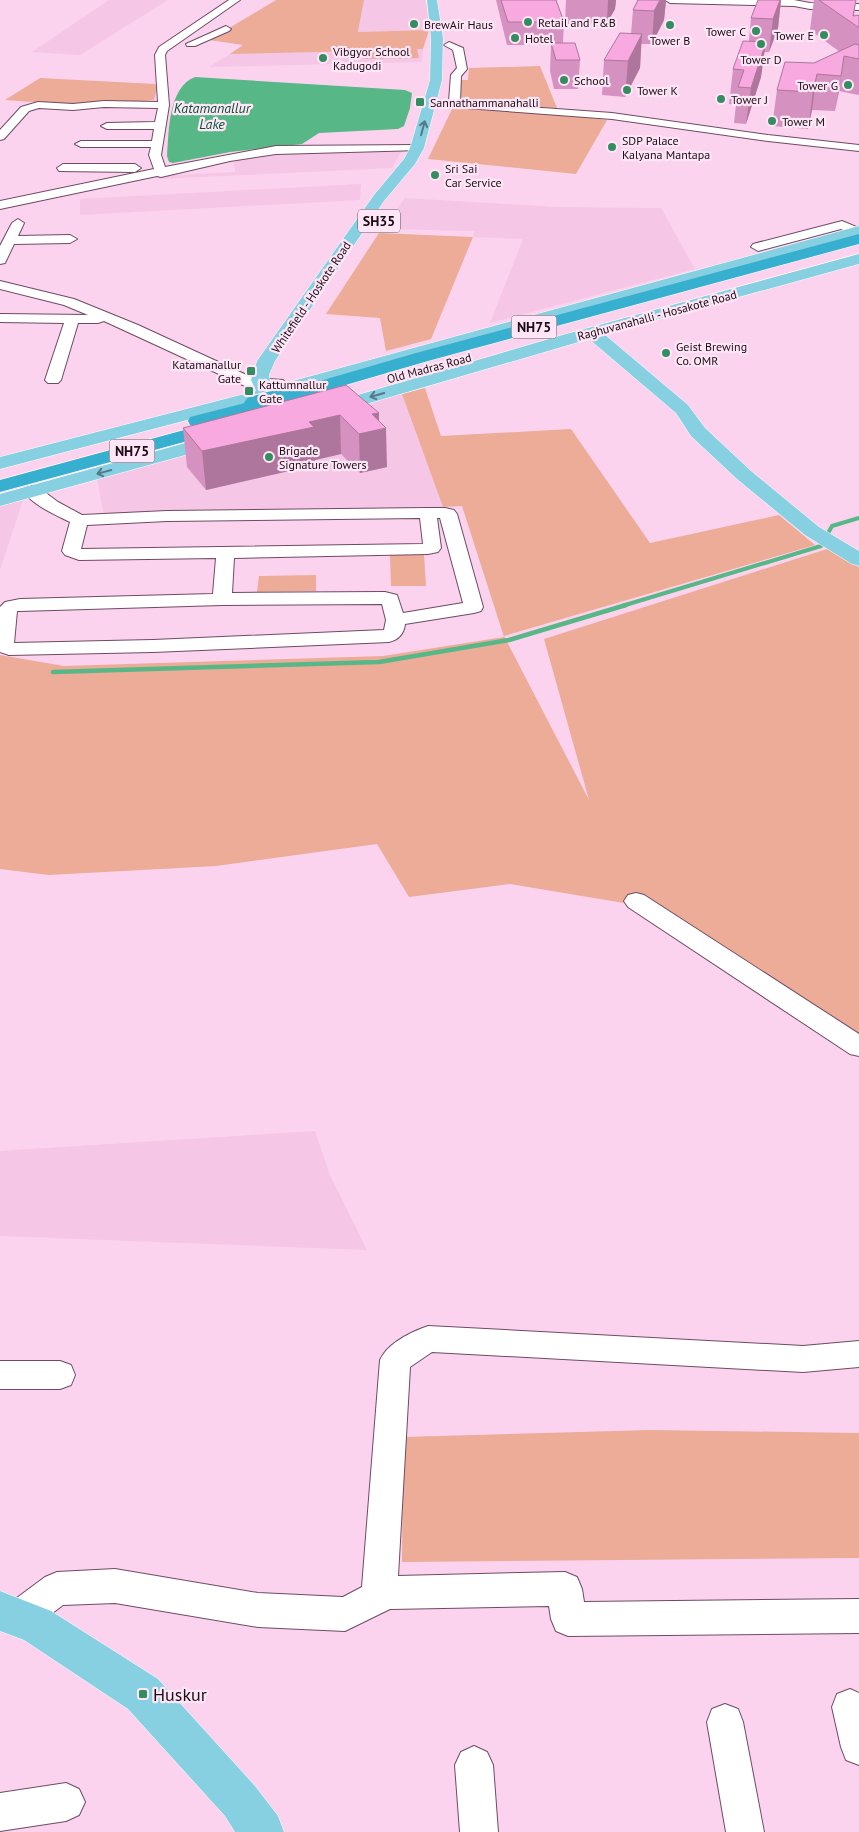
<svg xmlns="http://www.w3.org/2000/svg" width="859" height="1832" viewBox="0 0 859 1832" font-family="'PT Sans',sans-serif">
<rect width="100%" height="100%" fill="#fcd3ee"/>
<path fill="#f5c6e5" d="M109,0H168L80,55L32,52Z
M364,0H425L429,14V30L358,32Z
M423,49L422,62L209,67L230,54Z
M403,149L392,168L159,179V176L235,172L234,160L265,154Z
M361,184L360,200L80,215V199Z
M405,198L557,207L661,208L695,269L490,323L523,239L473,237L474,231L383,229Z
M402,394L443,507L104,516L97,479Z
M23,500L0,570V505Z
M315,1131L330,1175L367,1250L0,1236V1151Z"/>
<path fill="#ecac97" d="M276,0H364L358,32L429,30L423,49H417L419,58L363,59L361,51L230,54L243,45L209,40Z
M540,66L557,108L456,101L460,80H468L469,68Z
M40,78L155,84L157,89L154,100C103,105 56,104 5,100Z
M453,107L576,116L607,120L576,174L428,159Z
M379,233L473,237L431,339L386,351L380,318L326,314Z
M425,388L441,436L571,429L650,543L779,515L815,545L504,636L589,800L544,639L827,549L859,567V1043L660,909L510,884L409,897L377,844L216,866L49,875L0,869V655L64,666L383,656L504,637L462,506L443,507L402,394Z
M390,554H424L426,586H391Z
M316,575V591L257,592L259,576Z
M651,1430L859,1433V1558L402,1562L403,1437Z"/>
<path fill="#58b786" d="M195,77L405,90L412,93L410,108L404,126L398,129L319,133L302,144L230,152L173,163L169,162L167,156C169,132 168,87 195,77Z"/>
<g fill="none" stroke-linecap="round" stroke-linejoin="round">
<path stroke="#58b786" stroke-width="4" d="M622,606L821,546L832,526L859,518"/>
<path stroke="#58b786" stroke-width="4.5" d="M53,672L379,662L509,640L626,605"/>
<defs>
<path id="minor" d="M229,0H240L167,51L165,55L169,105L161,155L165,167L276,146L417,145L423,148L421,150L276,154L230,161L161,177L157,176L0,209V201L154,169L149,155L151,147H81L75,144L81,141H152L154,129H107L101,126L107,123L155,122L158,108L104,107L73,110L39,108L29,111L4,139L0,140V130L21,107L38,102L73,104L104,101L158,102L155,55L159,47Z
M665,0H794L810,3L859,4V10L810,9L794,6L670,3Z
M226,26L231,29L229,31L195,46H187L186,44Z
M449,42L463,48L467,69L461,76L460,102L612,113L768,135L859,145V151L768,141L612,119L425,105L424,103L429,100L449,101L451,75L457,68L453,50L444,45Z
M63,164H135L141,168L135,172L59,171L57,168Z
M18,219L24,223L18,236L70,235L77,239L70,243L14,244L5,263L0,264V246L12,223Z
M842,221L859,228V234H851L841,229L758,251L751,247L753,244Z
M0,281L74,299L138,325L253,378L283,380L286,383L283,386H245L104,321L98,323H78L61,380L58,383H48L45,380L64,323L0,322V314L88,315L64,305L0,289Z
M32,486L38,487L58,502L82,515L167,511L428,508H445L454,510L457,514L483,607L481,611L474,613L405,624C404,634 398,640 389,642L153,652L9,655L0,652V607L5,602L20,599L213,594L216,558L79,560L65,555L62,551L70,522C54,514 34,506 23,491L26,487ZM420,518L423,544L81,549L87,525L167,521ZM437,518H440L463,603L403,613L397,595L385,592L232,593L234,558L428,554L438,552L441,548ZM382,604L386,620L384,630L153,640L14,643L17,611H20L222,605Z
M636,893L644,895L859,1034V1056L850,1054L628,907L624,901L628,895Z
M428,1326L803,1346L859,1341V1367L803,1372L432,1352L410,1367L398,1576L565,1572L577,1577L582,1589L584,1602L859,1599V1633L568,1636L556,1631L551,1619L549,1606L390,1609L345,1631L258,1627L115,1603L63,1605L30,1630L18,1635L6,1630L1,1618L6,1606L45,1577L57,1572L115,1569L258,1593L343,1597L362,1587L380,1360C388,1343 411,1332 428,1326Z
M0,1361H60L71,1365L75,1375L71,1385L60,1389H0Z
M850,1689L859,1693V1765L846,1760L841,1747L832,1707L837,1694Z
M725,1704L738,1709L743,1722L764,1832H726L707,1722L712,1709Z
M474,1746L487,1752L493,1765L498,1832H460L455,1765L461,1752Z
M66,1783L79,1789L85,1802L79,1815L66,1821L0,1831V1793Z"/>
<path id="major" d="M427,0H437L443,38L442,80L424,148L415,164L384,201L275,361L269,375L271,387L859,226V235L281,396L288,403L285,407C276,409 271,406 264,400L0,469V457L256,391L251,380L257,361L374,195L404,159L410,148L430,80L431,38Z
M859,254V264L604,334L688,405L705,428L751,471L819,527L859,551V566L852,564L805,535L737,479L691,436L676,413L589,339L332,414L326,415L320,414L317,410L320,406L566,334Z
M222,433L229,435L231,439L229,443L0,506V494Z
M0,1591L51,1611L158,1679L255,1786L278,1816L284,1832H235L225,1816L128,1709L24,1640L0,1631Z"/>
<path id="highway" d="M859,234V244L428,361L301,398L295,399L289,398L286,394L289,390L416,353Z
M253,401L259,402L262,406L259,410L197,427L190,425L188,421L190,417Z
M221,420L228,422L230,426L228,430L0,492V480Z"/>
</defs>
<use href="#minor" stroke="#6e4b63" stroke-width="2"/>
<use href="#major" stroke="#fff" stroke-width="1"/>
<use href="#highway" stroke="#fff" stroke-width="1"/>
<use href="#minor" fill="#fff" fill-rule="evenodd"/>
<use href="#major" fill="#87d0e2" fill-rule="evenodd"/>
<use href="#highway" fill="#37b0cf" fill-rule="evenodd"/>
<defs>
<path id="highway-bridge" d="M253,406L295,394"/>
</defs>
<use href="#highway-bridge" stroke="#fff" stroke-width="21" stroke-linecap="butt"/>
<use href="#highway-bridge" stroke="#37b0cf" stroke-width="19"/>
</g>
<path fill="#d591c0" d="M496,0H556L564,22L563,43L580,60L578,89H554L550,71L551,45H507Z
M566,0H616L615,9L607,23L565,24Z
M638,0H666L664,20L652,44H641L640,68L625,97L602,95L604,60L631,34L633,10Z
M781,0L778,28L769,52H764L761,77L746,124L734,123L736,105L729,104L733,69L749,41L751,18Z
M814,0H856L854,16L859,15V94L858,95L839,91L835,111L812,110L808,129L772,126L777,90L814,63L840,52L810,30Z
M379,413V421L387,467L360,473L341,454L315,460V465L206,490L187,467L183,428Z"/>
<path fill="#ae769c" d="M608,0H616L615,9L607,23Z
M660,0H666L664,20L652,44L654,11Z
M780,0H781L778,28L769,52L773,19Z
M642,34L640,68L625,97L628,61Z
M766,42L761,77L746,124L751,88Z
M844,56L839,91L835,111L841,76Z
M817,74L812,110L808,129L813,92Z
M379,413V430L386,428L387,467L360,473L359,434L372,414Z
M340,415L341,454L315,460V465L206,490L202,451L309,422Z"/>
<path fill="#f8a9df" stroke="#ae769c" d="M501,0H556L564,22H508Z
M638,0H660L654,11L633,10Z
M758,0H780L773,19L751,18Z
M819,0H856L853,16L859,15V27H858Z
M620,33L642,34L628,61L604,60Z
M743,41L766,42L751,88L738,87L744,70L733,69Z
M551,43H575L580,60H556Z
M855,44L859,45V59L844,56L841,76L817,74L813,92L777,90L785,62L814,63Z
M346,385L379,413L372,414L386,428L359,434L340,415L309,422L314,427L202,451L183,428Z"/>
<defs><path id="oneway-shaft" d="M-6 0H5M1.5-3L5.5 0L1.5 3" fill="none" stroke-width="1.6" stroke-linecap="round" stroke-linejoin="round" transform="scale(1.25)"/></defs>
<g stroke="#567887">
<use href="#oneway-shaft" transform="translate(423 128) rotate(-75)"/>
<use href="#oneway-shaft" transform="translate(377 395) rotate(164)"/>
<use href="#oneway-shaft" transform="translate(104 472) rotate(165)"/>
</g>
<g fill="#348c61" stroke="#ffe6f6" stroke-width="2">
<circle cx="528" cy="22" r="5"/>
<circle cx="414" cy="24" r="5"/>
<circle cx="670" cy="25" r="5"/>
<circle cx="756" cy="31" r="5"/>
<circle cx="824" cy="35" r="5"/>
<circle cx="515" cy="38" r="5"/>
<circle cx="761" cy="44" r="5"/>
<circle cx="323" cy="58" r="5"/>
<circle cx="564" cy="80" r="5"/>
<circle cx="848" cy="85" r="5"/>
<circle cx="627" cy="90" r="5"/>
<circle cx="721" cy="99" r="5"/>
<rect x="415" y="97" width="10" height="10" rx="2.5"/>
<circle cx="772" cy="121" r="5"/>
<circle cx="612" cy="147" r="5"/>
<circle cx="435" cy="175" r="5"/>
<circle cx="666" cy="353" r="5"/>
<rect x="246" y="366" width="10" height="10" rx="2.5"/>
<rect x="244" y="386" width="10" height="10" rx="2.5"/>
<circle cx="269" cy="457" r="5"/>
<rect x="138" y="1689" width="10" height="10" rx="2.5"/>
</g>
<g text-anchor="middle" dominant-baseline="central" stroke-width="4.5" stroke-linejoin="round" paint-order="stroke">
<g font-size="12" fill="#1b0d17" stroke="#ffe6f6" text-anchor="start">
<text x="538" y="22">Retail and F&amp;B</text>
<text x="424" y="24">BrewAir Haus</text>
<text x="746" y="31" text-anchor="end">Tower C</text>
<text x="814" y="35" text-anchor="end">Tower E</text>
<text x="525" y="38">Hotel</text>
<text x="670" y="40" text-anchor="middle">Tower B</text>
<text x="333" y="51">Vibgyor School<tspan x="333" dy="14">Kadugodi</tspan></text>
<text x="761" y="59" text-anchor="middle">Tower D</text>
<text x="574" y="80">School</text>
<text x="838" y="85" text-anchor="end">Tower G</text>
<text x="637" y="90">Tower K</text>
<text x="731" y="99">Tower J</text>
<text x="430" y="102">Sannathammanahalli</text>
<text x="782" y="121">Tower M</text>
<text x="622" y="140">SDP Palace<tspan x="622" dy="14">Kalyana Mantapa</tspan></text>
<text x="445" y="168">Sri Sai<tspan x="445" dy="14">Car Service</tspan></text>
<text x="676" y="346">Geist Brewing<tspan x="676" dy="14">Co. OMR</tspan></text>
<text x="241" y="364" text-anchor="end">Katamanallur<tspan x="241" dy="14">Gate</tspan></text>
<text x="259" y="384">Kattumnallur<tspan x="259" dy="14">Gate</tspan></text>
<text x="279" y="450">Brigade<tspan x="279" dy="14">Signature Towers</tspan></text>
</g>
<g font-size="12" fill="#1b0d17" stroke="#ffe6f6">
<text transform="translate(311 297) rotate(-56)">Whitefield - Hoskote Road</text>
<text transform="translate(657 315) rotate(-15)">Raghuvanahalli - Hosakote Road</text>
<text transform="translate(429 368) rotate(-15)">Old Madras Road</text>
</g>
<g font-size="14" font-style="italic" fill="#075434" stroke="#ffe6f6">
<text x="212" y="108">Katamanallur<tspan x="212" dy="16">Lake</tspan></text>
</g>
<g fill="#ffe6f6" stroke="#5f4e5a" stroke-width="1">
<rect x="358" y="209.5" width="42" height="23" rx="4"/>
<rect x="511.5" y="315.5" width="45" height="23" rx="4"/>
<rect x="109.5" y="439.5" width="45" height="23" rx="4"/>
</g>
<g font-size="14" font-weight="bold" fill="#1b0d17">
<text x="379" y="221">SH35</text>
<text x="534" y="327">NH75</text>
<text x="132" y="451">NH75</text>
</g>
<g font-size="18" fill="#1b0d17" stroke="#ffe6f6" text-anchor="start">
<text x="153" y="1694">Huskur</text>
</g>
</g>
</svg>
